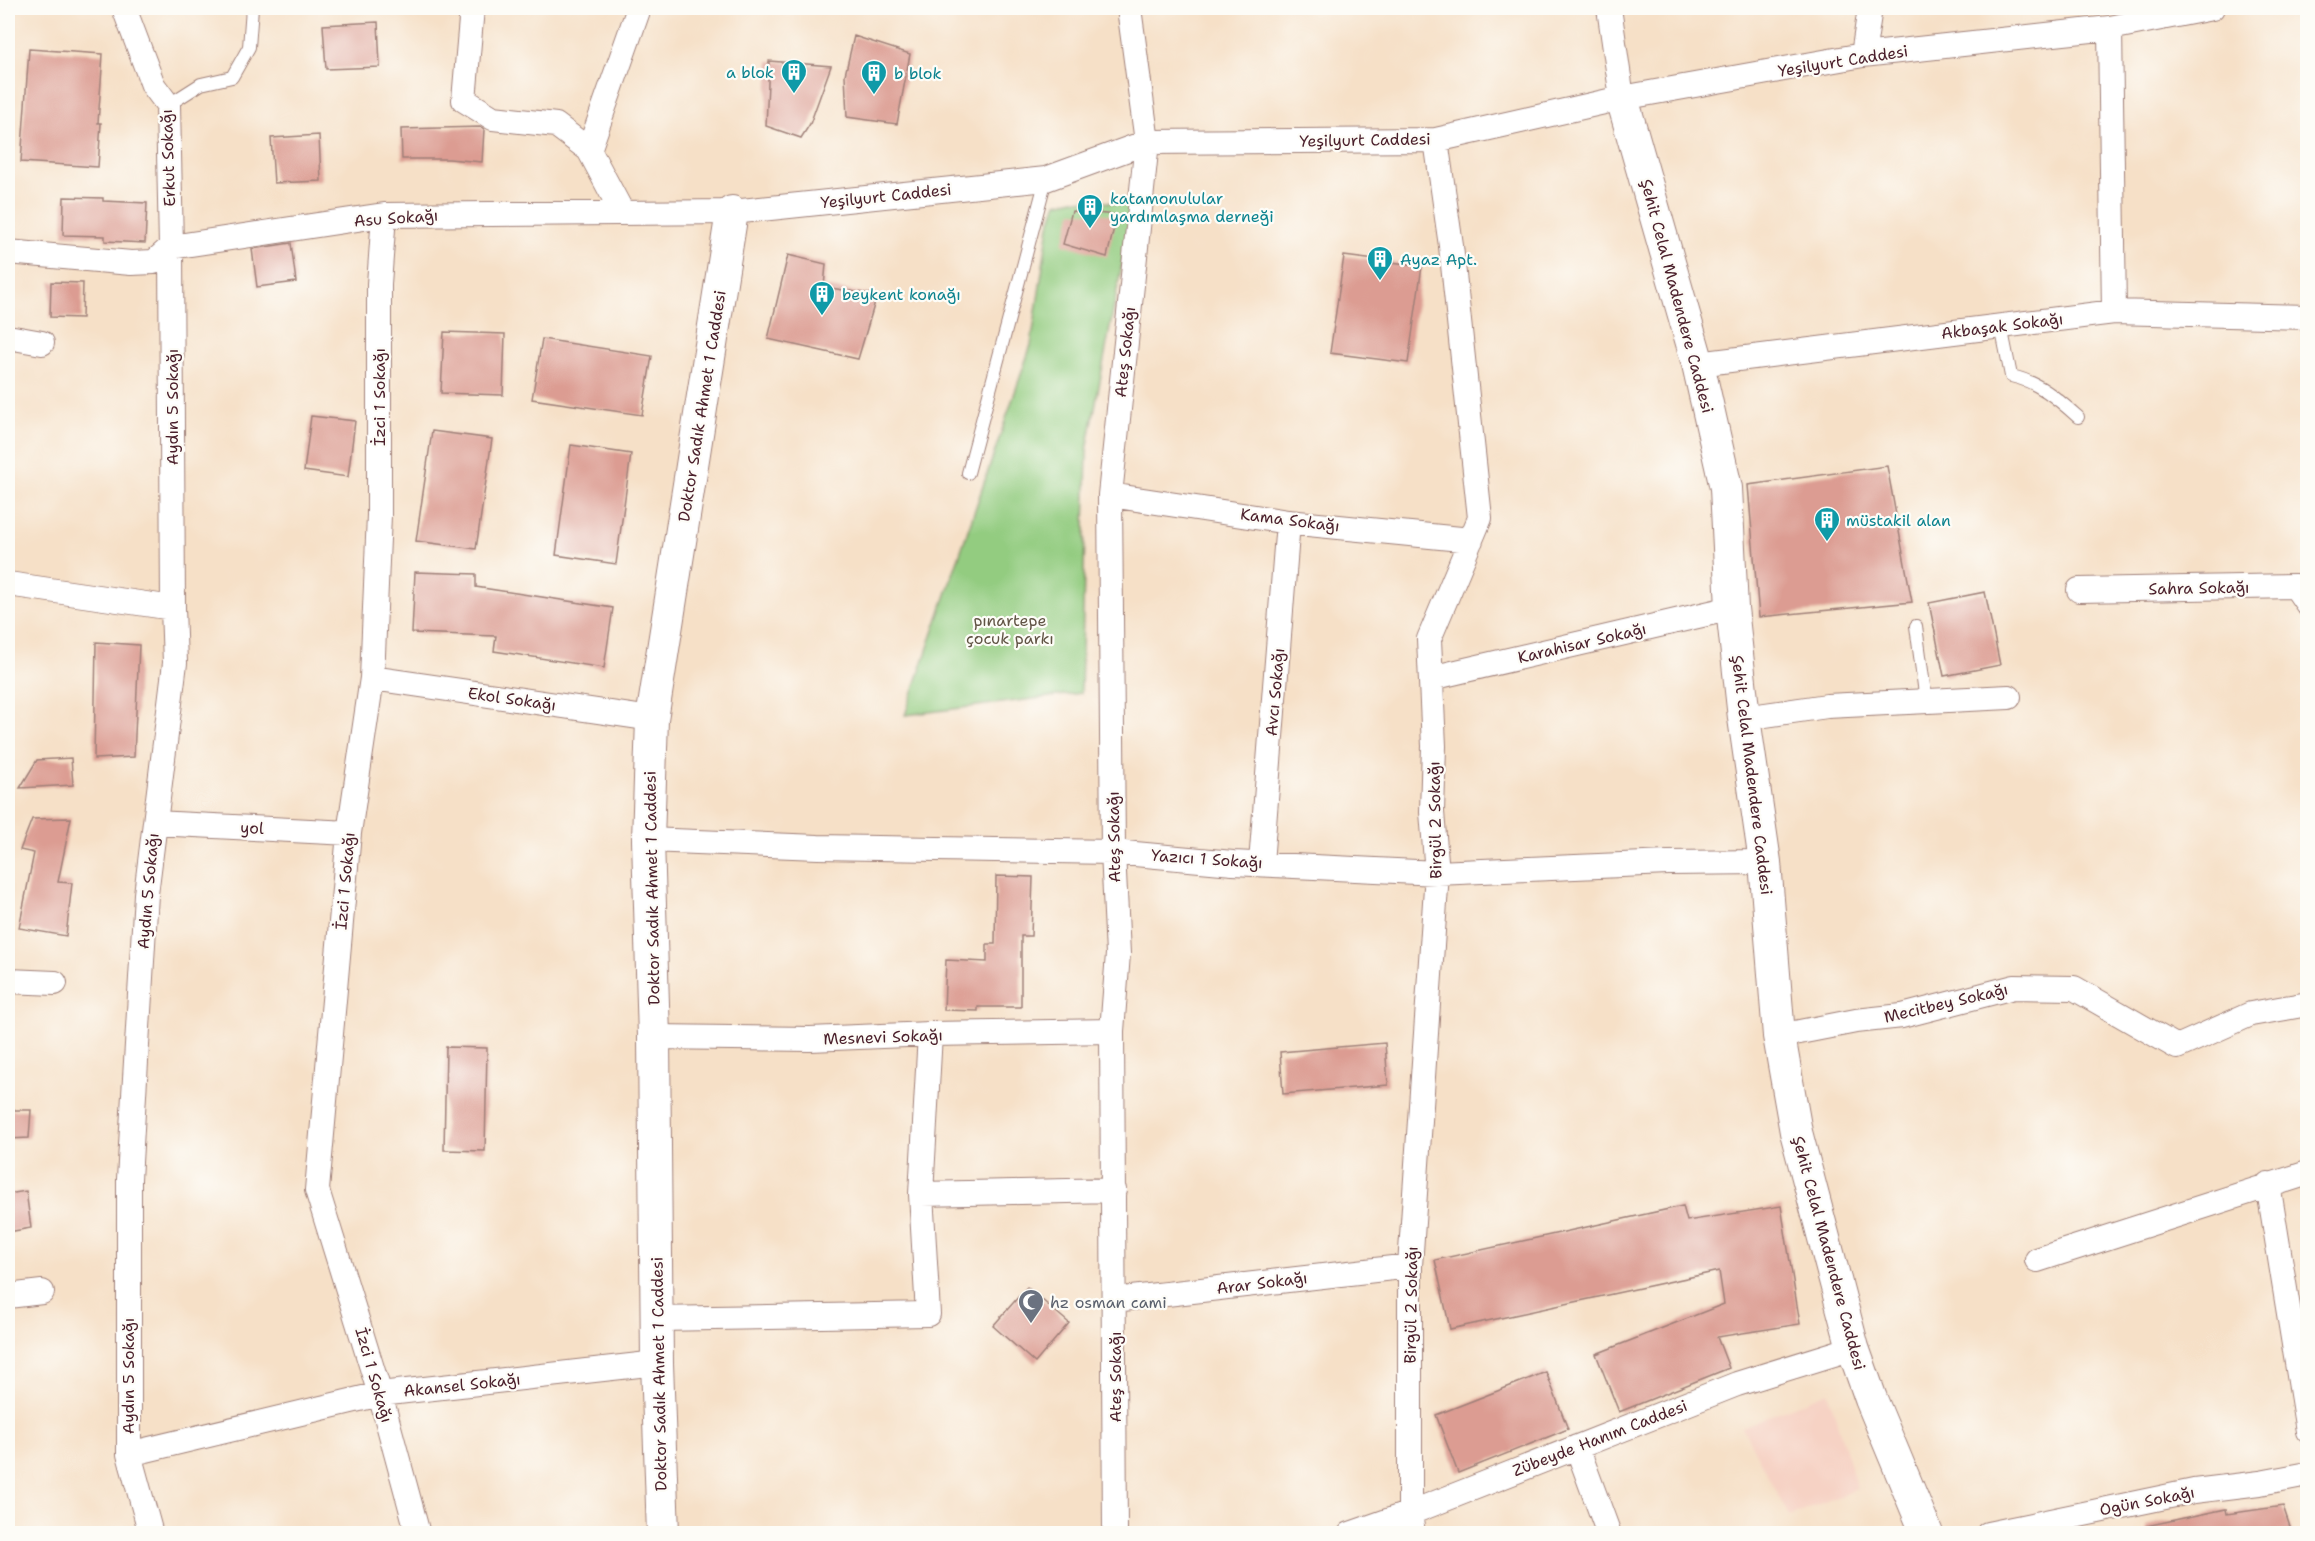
<svg xmlns="http://www.w3.org/2000/svg" width="2315" height="1541" viewBox="0 0 2315 1541" font-family="'Shantell Sans',sans-serif">
<rect width="100%" height="100%" fill="#fdfcf7"/>
<filter id="ink" filterUnits="userSpaceOnUse"><feTurbulence type="fractalNoise" baseFrequency=".0167" numOctaves="2"/><feDisplacementMap in="SourceGraphic" scale="12" xChannelSelector="R" yChannelSelector="G"/><feConvolveMatrix kernelMatrix="1 2 1 2 8 2 1 2 1" color-interpolation-filters="sRGB"/></filter>
<filter id="wash" filterUnits="userSpaceOnUse"><feTurbulence type="fractalNoise" baseFrequency=".008" numOctaves="4" result="noise"/><feDisplacementMap in="SourceGraphic" scale="24" xChannelSelector="R" yChannelSelector="G"/><feGaussianBlur stdDeviation="1.35" result="paint"/><feColorMatrix in="noise" values="0 0 0 0 0 0 0 0 0 0 0 0 0 0 0 0 0 1.4 0 .05"/><feComposite in="paint" operator="in"/></filter>
<g filter="url(#wash)">
<rect width="100%" height="100%" fill="#f6e0c7"/>
<path fill="#f6d2c4" d="M1828,1392L1857,1489L1789,1516L1742,1427Z"/>
<path fill="#93cc80" stroke="#6e7656" stroke-width="1.5" d="M1074,199L1133,205L1087,450L1081,693L905,715L1031,345L1049,226L1057,203Z"/>
<g id="blocks">
<path fill="#dc9c92" d="M378,22L380,67L326,69L323,25Z
M854,36L910,54L897,124L847,117L845,75Z
M29,49L103,54L98,123H101L98,167L21,162Z
M769,61L831,66L810,124L801,138L766,126Z
M481,127L484,129L482,162L449,159H402L401,129Z
M319,135L321,181L274,183L271,138Z
M64,197L103,198V201L147,203L145,243L105,241V236L63,235Z
M1072,211L1117,215L1107,257L1063,244Z
M291,243L296,282L257,287L252,249Z
M788,255L826,264L824,287L877,295L858,359L768,339Z
M1344,256L1422,266L1408,363L1330,353Z
M51,282L83,283L82,318L50,317Z
M444,332L505,334L503,395L441,393Z
M542,339L652,356L642,415L532,399Z
M311,416L355,421L348,477L304,471Z
M432,431L492,439L476,549L416,541Z
M571,445L631,454L616,564L556,555Z
M1887,466L1912,602L1759,617L1748,485Z
M415,572L476,574V587L613,608L604,668L494,651L496,636L412,633Z
M1985,592L2000,665L1944,676L1929,603Z
M96,642L139,645L134,757L94,759Z
M71,758L73,785L20,788L37,760Z
M71,818L58,882L72,883L66,936L19,928L34,853L20,850L32,819Z
M996,876L1033,877L1031,936H1021V1007H978V1011L944,1010L946,960L987,962V944H995Z
M1385,1043L1388,1085L1283,1094L1280,1052Z
M446,1047L487,1048L485,1151L444,1150Z
M8,1110H31L29,1138L8,1139Z
M26,1191L31,1228L8,1232V1194Z
M1683,1206L1687,1221L1781,1206L1800,1324L1717,1337L1729,1368L1619,1412L1596,1354L1724,1304L1719,1271L1450,1329L1435,1260Z
M1027,1287L1069,1323L1035,1363L993,1326Z
M1546,1372L1568,1429L1458,1473L1436,1415Z
M2283,1506L2292,1533H2146V1526L2226,1509L2227,1514Z"/>
</g>
</g>
<g filter="url(#ink)">
<use href="#blocks" fill-opacity="0" stroke="#a08079" stroke-width="1.5"/>
<g fill="none" stroke-linecap="round" stroke-linejoin="round">
<defs>
<path id="service" d="M168,105L201,84L232,77L249,47L252,8
M2001,326L2011,376C2037,381 2058,399 2078,417
M968,473L1046,179
M1916,626L1926,701"/>
<path id="minor" d="M124,8L153,85L168,105L171,247L173,608L175,663L146,894L129,1179V1454L151,1534
M472,8L464,100L493,118L556,125L589,150
M1609,8L1622,98
M2110,28L2114,312
M1863,55L1870,8
M622,212L589,150L639,8
M384,215L379,284V515L372,678L349,833L317,1190L380,1394L418,1534
M171,247L384,215L732,212L1046,179L1147,142L1436,140L1622,98L1863,55L2110,28L2212,8
M8,252L131,263L154,262L171,247
M8,337L42,343
M1698,364L2114,312L2308,317
M1110,495L1288,522L1471,540
M8,584L173,608
M2079,590L2295,586L2308,605
M372,678L652,719
M1431,678L1732,608
M1744,718L1827,706L2009,697
M155,823L349,833
M648,840L818,847L1113,852L1233,863L1437,873L1668,863L1765,862
M1261,863L1288,522
M8,981L55,983
M1779,1036L1856,1021L1902,1016L2014,987L2074,988L2177,1047L2251,1014L2308,1004
M654,1037L810,1039L930,1034L1112,1031
M2268,1184L2308,1431
M921,1194L1114,1190
M2037,1260L2308,1173
M8,1296L42,1292
M1114,1300L1410,1266
M657,1319L928,1314L921,1194L930,1034
M1577,1447L1609,1534
M129,1454L380,1394L657,1363
M1115,1534L1112,1031L1118,954L1113,852L1110,495L1147,142L1129,8
M1350,1534L1410,1513L1737,1384L1853,1348
M1413,1534L1410,1513V1266L1437,873L1432,812L1434,746L1429,639L1480,518L1451,246L1436,140
M1988,1534L2194,1491L2260,1483L2308,1474"/>
<path id="tertiary" d="M1622,98L1698,364L1726,488L1732,608L1744,718L1765,862L1779,1036L1796,1132L1853,1348L1871,1399L1927,1534
M663,1534L657,1363L654,1037L648,840L652,719L732,212"/>
</defs>
<use href="#service" stroke="#a08079" stroke-width="14"/>
<use href="#minor" stroke="#a08079" stroke-width="26"/>
<use href="#tertiary" stroke="#a08079" stroke-width="34"/>
<use href="#service" stroke="#fff" stroke-width="12"/>
<use href="#minor" stroke="#fff" stroke-width="24"/>
<use href="#tertiary" stroke="#fff" stroke-width="32"/>
</g>
</g>
<defs>
<symbol id="building-pin" viewBox="-11 -11 22 30"><path d="M0 17L-7.5 6A9.5 9.5 0 1 1 7.5 6Z" fill="#0f9aa8" stroke="#fdfcf7"/><path d="M-4-6H4V6H1V3H-1V6H-4ZM-2.5-4.3h1.7v1.8h-1.7ZM.8-4.3h1.7v1.8H.8ZM-2.5-1h1.7V.8h-1.7ZM.8-1h1.7V.8H.8Z" fill="#fff"/></symbol>
<symbol id="mosque-pin" viewBox="-11 -11 22 30"><path d="M0 17L-7.5 6A9.5 9.5 0 1 1 7.5 6Z" fill="#6b7280" stroke="#fdfcf7"/><path d="M3.5-4.9A6 6 0 1 0 3.5 4.9A5 5 0 1 1 3.5-4.9Z" fill="#fff"/></symbol>
</defs>
<g fill-rule="evenodd">
<use href="#building-pin" x="779" y="57" width="30" height="40"/>
<use href="#building-pin" x="859" y="58" width="30" height="40"/>
<use href="#building-pin" x="1075" y="192" width="30" height="40"/>
<use href="#building-pin" x="1365" y="244" width="30" height="40"/>
<use href="#building-pin" x="807" y="279" width="30" height="40"/>
<use href="#building-pin" x="1812" y="505" width="30" height="40"/>
<use href="#mosque-pin" x="1016" y="1287" width="30" height="40"/>
</g>
<g text-anchor="middle" dominant-baseline="central" stroke-width="4.5" stroke-linejoin="round" paint-order="stroke">
<g font-size="16" fill="#4a1f2b" stroke="#fdfcf7">
<text transform="translate(1843 61) rotate(-9)">Yeşilyurt Caddesi</text>
<text transform="translate(1365 140) rotate(-1)">Yeşilyurt Caddesi</text>
<text transform="translate(168 158) rotate(-92)">Erkut Sokağı</text>
<text transform="translate(886 196) rotate(-6)">Yeşilyurt Caddesi</text>
<text transform="translate(396 218) rotate(-4)">Asu Sokağı</text>
<text transform="translate(1677 296) rotate(75)">Şehit Celal Madendere Caddesi</text>
<text transform="translate(2002 326) rotate(-7)">Akbaşak Sokağı</text>
<text transform="translate(1125 352) rotate(-84)">Ateş Sokağı</text>
<text transform="translate(379 397) rotate(-90)">İzci 1 Sokağı</text>
<text transform="translate(702 406) rotate(-81)">Doktor Sadık Ahmet 1 Caddesi</text>
<text transform="translate(172 407) rotate(-90)">Aydın 5 Sokağı</text>
<text transform="translate(1290 520) rotate(7)">Kama Sokağı</text>
<text transform="translate(2199 588) rotate(-1)">Sahra Sokağı</text>
<text transform="translate(1582 643) rotate(-13)">Karahisar Sokağı</text>
<text transform="translate(1275 692) rotate(-85)">Avcı Sokağı</text>
<text transform="translate(512 699) rotate(8)">Ekol Sokağı</text>
<text transform="translate(1752 775) rotate(83)">Şehit Celal Madendere Caddesi</text>
<text transform="translate(1435 820) rotate(-91)">Birgül 2 Sokağı</text>
<text transform="translate(252 828) rotate(3)">yol</text>
<text transform="translate(1114 837) rotate(-91)">Ateş Sokağı</text>
<text transform="translate(1207 859) rotate(4)">Yazıcı 1 Sokağı</text>
<text transform="translate(345 881) rotate(-85)">İzci 1 Sokağı</text>
<text transform="translate(652 888) rotate(-91)">Doktor Sadık Ahmet 1 Caddesi</text>
<text transform="translate(148 891) rotate(-85)">Aydın 5 Sokağı</text>
<text transform="translate(1946 1003) rotate(-13)">Mecitbey Sokağı</text>
<text transform="translate(883 1037) rotate(-2)">Mesnevi Sokağı</text>
<text transform="translate(1829 1253) rotate(75)">Şehit Celal Madendere Caddesi</text>
<text transform="translate(1262 1283) rotate(-7)">Arar Sokağı</text>
<text transform="translate(1411 1305) rotate(-89)">Birgül 2 Sokağı</text>
<text transform="translate(659 1374) rotate(-91)">Doktor Sadık Ahmet 1 Caddesi</text>
<text transform="translate(374 1375) rotate(74)">İzci 1 Sokağı</text>
<text transform="translate(128 1376) rotate(-90)">Aydın 5 Sokağı</text>
<text transform="translate(1115 1377) rotate(-90)">Ateş Sokağı</text>
<text transform="translate(462 1385) rotate(-6)">Akansel Sokağı</text>
<text transform="translate(1600 1438) rotate(-21)">Zübeyde Hanım Caddesi</text>
<text transform="translate(2147 1501) rotate(-11)">Ogün Sokağı</text>
</g>
<g font-size="16" fill="#0d838f" stroke="#fdfcf7" text-anchor="start">
<text x="774" y="72" text-anchor="end">a blok</text>
<text x="894" y="73">b blok</text>
<text x="1110" y="198">katamonulular<tspan x="1110" dy="18">yardımlaşma derneği</tspan></text>
<text x="1400" y="259">Ayaz Apt.</text>
<text x="842" y="294">beykent konağı</text>
<text x="1846" y="520">müstakil alan</text>
</g>
<g font-size="16" fill="#605344" stroke="#fdfcf7">
<text x="1010" y="620">pınartepe<tspan x="1010" dy="18">çocuk parkı</tspan></text>
</g>
<g font-size="16" fill="#5b616d" stroke="#fdfcf7" text-anchor="start">
<text x="1050" y="1302">hz osman cami</text>
</g>
</g>
<rect width="2315" height="1541" fill="none" stroke="#fdfcf7" stroke-width="30"/>
</svg>
